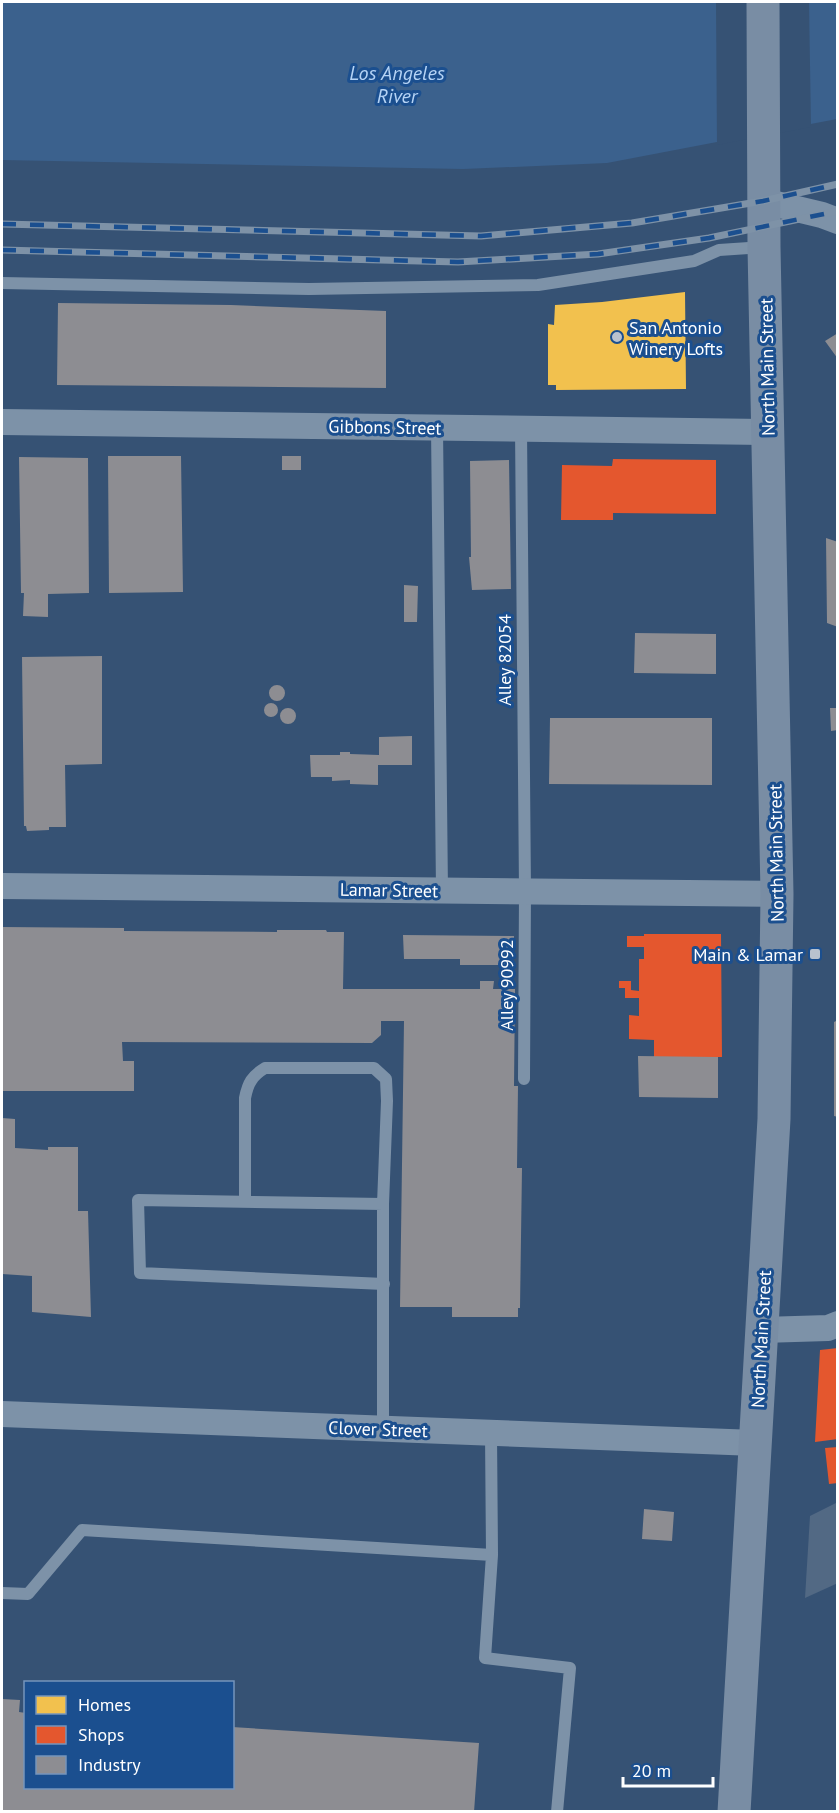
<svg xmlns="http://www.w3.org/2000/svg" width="839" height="1813" viewBox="0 0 839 1813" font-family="'PT Sans',sans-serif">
<rect width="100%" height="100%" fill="#365274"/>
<path fill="#3b618d" d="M2,2H837V119L607,163L463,169L2,160Z"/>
<path fill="#365274" d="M716,2H809L811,127L717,145Z"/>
<path fill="#f2c14e" d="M685,292L686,389L556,390V385H548V324L554,325L555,305L602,302Z"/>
<path fill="#e4572e" d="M613,459L716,460V514L613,513V520H561L562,465L612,466Z
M644,934H721L722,1057H654V1040L629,1039V1015L639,1016V998H625V988H619V981H631V990L639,991V959H644V947H627V936H644Z
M838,1348V1439L815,1442L820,1350Z
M838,1447V1483L829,1484L825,1448Z"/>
<path fill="#8d8d92" d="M58,303L231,305L386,311V388L57,385Z
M838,333V359L825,341Z
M108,456H181L183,592L109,593Z
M282,456H301V470H282Z
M19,457L88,458L89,593L48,594V617L23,616L24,593H21Z
M509,460L511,589L472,590L469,557H471L470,461Z
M826,538L838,542V627L827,623Z
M404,585L418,586L417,622H404Z
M635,633L716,634V674L634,673Z
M102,656V764L65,765L66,827H49V830L27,831L26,826H24L22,657Z
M269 693a8 8 0 1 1 16 0a8 8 0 1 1-16 0Z
M264 710a7 7 0 1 1 14 0a7 7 0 1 1-14 0Z
M830,708H838V730L831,731Z
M280 716a8 8 0 1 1 16 0a8 8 0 1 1-16 0Z
M550,718H712V785L549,784Z
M412,736V765H378V785L350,784V780L332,781V777H311L310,755H340V752H350V754L379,755V737Z
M2,927L124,928V931L277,932V930H326L327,932H344L343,989H480V981H494L493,989H515L514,1086H518L517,1168H522L520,1308H518V1317H452V1307H400L404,1021H381V1035L372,1043L122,1042L123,1061H134V1091H2Z
M403,935L514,936L512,965H460V959H404Z
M838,1020V1117L834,1116V1022Z
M638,1056L718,1057V1098L639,1097Z
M2,1118L15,1119V1148L48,1150V1147H78V1211H88L91,1317L32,1312V1276L2,1274Z
M644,1509L674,1512L672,1541L642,1539Z
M2,1699L20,1700L19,1712L26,1713V1788H232V1727L479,1743L474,1812H2Z"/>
<path fill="#526984" d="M838,1502V1583L805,1598L810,1516Z"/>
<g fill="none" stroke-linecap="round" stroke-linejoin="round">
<path stroke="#7d92a8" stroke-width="12" d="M2,283L309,289L538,285L694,261L719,250L764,247
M437,427L442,891
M521,428L525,891L524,1079
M245,1202V1098C248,1083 252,1076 265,1068H374L386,1079L387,1101L383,1204V1429
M383,1204L138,1200L140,1273L384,1284
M492,1555L485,1658L570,1668L557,1812
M2,1593L28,1594L82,1530L492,1555L491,1433"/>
<path stroke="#7d92a8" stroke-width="26" d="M763,201L822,215L838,221
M2,422L769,432
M2,886L777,894
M762,1330L828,1328L838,1324
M2,1414L755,1443"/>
<path stroke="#798da4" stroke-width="33" d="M734,1812L774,1119L777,894L764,247L763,2"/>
<defs>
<path id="rail" d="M2,224L481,236L632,223L763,201L838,184
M2,250L458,262L598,254L709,238L838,211"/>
</defs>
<use href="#rail" stroke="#7e92a7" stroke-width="7"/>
<use href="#rail" stroke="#1b4f8f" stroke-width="4.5" stroke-dasharray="14" stroke-linecap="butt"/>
</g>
<g fill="#b9c2ce" stroke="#1b4f8f" stroke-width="2">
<circle cx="617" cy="337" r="6"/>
<rect x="809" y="948" width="12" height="12" rx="3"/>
</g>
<g text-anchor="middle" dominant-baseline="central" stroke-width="6" stroke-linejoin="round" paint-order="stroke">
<g font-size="18" fill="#fff" stroke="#1b4f8f" text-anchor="start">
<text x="629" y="327">San Antonio<tspan x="629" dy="21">Winery Lofts</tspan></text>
<text x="803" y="954" text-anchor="end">Main &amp; Lamar</text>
</g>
<g font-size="18" fill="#fff" stroke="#1b4f8f">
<text transform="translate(767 367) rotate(-91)">North Main Street</text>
<text transform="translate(385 427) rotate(1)">Gibbons Street</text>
<text transform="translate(504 660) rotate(-90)">Alley 82054</text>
<text transform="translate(776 853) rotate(-91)">North Main Street</text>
<text transform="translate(389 890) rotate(1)">Lamar Street</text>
<text transform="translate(506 985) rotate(-90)">Alley 90992</text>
<text transform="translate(761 1339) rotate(-87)">North Main Street</text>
<text transform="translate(378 1429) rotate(2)">Clover Street</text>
</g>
<g font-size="20" font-style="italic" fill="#b5d3f5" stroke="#1b4f8f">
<text x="397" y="73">Los Angeles<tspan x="397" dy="23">River</tspan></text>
</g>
</g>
<rect width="839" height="1813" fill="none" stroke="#ffffff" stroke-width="6"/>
<rect x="24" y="1681" width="210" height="108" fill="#1b4f8f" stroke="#7695bc" stroke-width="1.5"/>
<rect x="36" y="1696" width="30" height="18" fill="#f2c14e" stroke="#7695bc" stroke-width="1.5"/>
<text x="78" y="1711" font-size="18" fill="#ffffff">Homes</text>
<rect x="36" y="1726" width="30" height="18" fill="#e4572e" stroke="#7695bc" stroke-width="1.5"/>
<text x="78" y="1741" font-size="18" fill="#ffffff">Shops</text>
<rect x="36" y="1756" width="30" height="18" fill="#8d8d92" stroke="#7695bc" stroke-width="1.5"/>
<text x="78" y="1771" font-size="18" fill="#ffffff">Industry</text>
<path d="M623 1777v9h90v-9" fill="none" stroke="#ffffff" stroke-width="3"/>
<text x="632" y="1777" font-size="18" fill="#ffffff" stroke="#1b4f8f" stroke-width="4.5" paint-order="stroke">20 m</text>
</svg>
